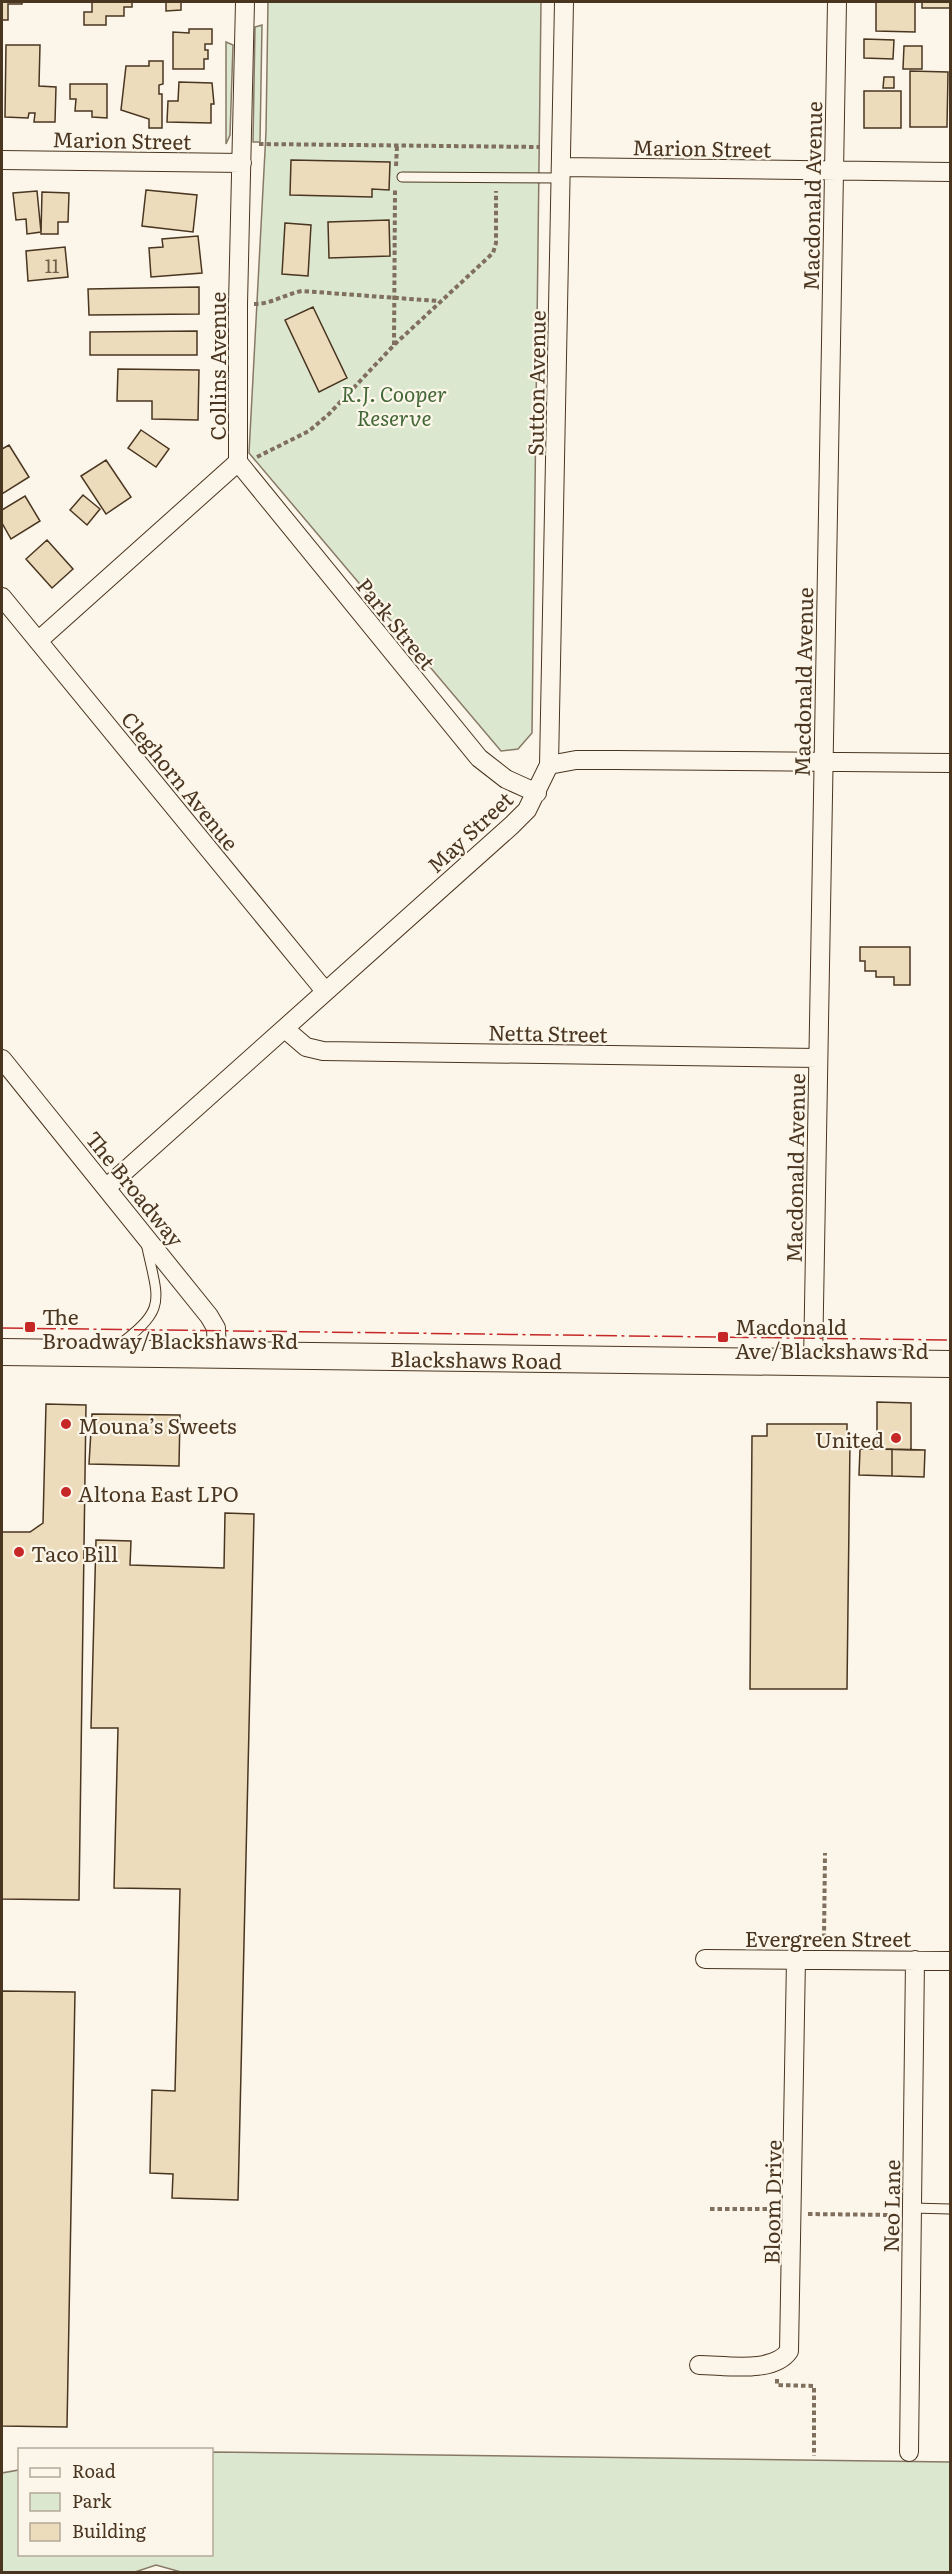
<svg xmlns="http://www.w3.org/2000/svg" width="952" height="2574" viewBox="0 0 952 2574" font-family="Literata,serif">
<rect width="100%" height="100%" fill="#fbf6e9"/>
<path fill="#dce7d0" stroke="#887966" stroke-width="1.5" d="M268,2H541L532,733L518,749L501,751L249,453L266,132Z
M262,25L260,142H253L255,27Z
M226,42L233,45L230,135L226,144Z
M212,2452L950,2462V2572H181L156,2565L135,2572H2V2473L19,2470L20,2554H212Z"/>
<path fill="#ecdcbc" stroke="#4a3520" stroke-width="1.5" d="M2,2H22V4H8V20H2Z
M92,2H132V7H124V16H106V25H84V12H92Z
M166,2H181V10L166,11Z
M876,2H915V32L876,31Z
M922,2H950V8H922Z
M189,29H212V44H205V50H208V59H204V69H173V32L189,33Z
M864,39L894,40L893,59L864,58Z
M6,45H40L39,86L56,87L55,122H34L35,113H29L28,118L5,117Z
M904,46H922V69H903Z
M149,61H163V84L159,85V94H162V128H149V119L121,110L126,66H149Z
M910,71L948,72L947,127H910Z
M884,77H894V88H883Z
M179,82L212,83L214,104H211V123L167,122L168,101H178Z
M70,84H107V118L92,117V111H75L76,99H70Z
M864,91H901V128H864Z
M291,160L390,162L389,190L372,189V197L290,195Z
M146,190L197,195L193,232L142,226Z
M37,191L41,232L27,234L26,219L16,220L13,193Z
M42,192L69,193L68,222H58V234H41Z
M389,220L390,256L329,258L328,222Z
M285,223L311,225L308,276L282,274Z
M198,236L202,273L151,277L149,248L163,247L162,239Z
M65,247L68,277L28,281L26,251Z
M199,287V314L89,315L88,289Z
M313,307L347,378L319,392L285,320Z
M197,331V355H90V332Z
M118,369L199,370L198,420L152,419V401H117Z
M141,430L169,449L156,467L128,448Z
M9,445L29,477L2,494V449Z
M106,460L131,497L106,514L81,476Z
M83,495L100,509L87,525L70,510Z
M25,496L40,521L11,539L2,523V510Z
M47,540L73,569L52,588L26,559Z
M860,947H910V985H894V977H876V971H865V961H860Z
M877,1402L911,1403V1450L877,1449Z
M46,1404L86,1405L79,1900L2,1899V1532H30L43,1523Z
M92,1414L180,1415L179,1466L89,1464Z
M767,1424H847V1441H850L847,1689H750L752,1436H767Z
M860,1449H892V1476L859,1475Z
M892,1449L925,1450L924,1477L892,1476Z
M225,1513L254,1514L238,2200L172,2198L173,2174L150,2173L152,2090L175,2091L180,1889L114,1888L118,1728H91L96,1540L131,1541L130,1565L224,1568Z
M2,1991L75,1992L67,2427L2,2426Z"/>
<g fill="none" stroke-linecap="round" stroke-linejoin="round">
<defs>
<path id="lane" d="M402,177L561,178
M115,1348C168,1308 159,1304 146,1243
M912,2208L950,2209"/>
<path id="street" d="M2,160L242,163
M561,167L950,172
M238,462L479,758L506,779L537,793
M2,597L325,991
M38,641L238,462V304L245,2
M549,765L564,2
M285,1029L306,1047L323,1051L818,1058
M2,1059L209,1316L216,1328L217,1355
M106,1188L512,825L527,810L549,765L576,760H616L950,763
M813,1363L837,2
M705,1959L950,1961
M699,2365C725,2365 773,2374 789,2351L796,1959
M909,2452L915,1960"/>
<g id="secondary">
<path id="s1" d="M2,1352L950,1364"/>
</g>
</defs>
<use href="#lane" stroke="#4a3520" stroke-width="11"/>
<use href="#street" stroke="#4a3520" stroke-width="20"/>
<use href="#secondary" stroke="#4a3520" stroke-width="28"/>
<path stroke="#7f6f5c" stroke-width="4" stroke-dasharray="4.5 3" stroke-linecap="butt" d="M259,144L540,147
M396,166L397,146
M254,304C272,304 285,294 302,291L438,301
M394,345L395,189
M257,457L309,431L329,414L394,345L493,253L496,243V191
M824,1938L825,1853
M710,2209H774
M808,2214L893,2215
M777,2379V2385L814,2386V2456"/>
<use href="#lane" stroke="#fbf6e9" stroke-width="9"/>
<use href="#street" stroke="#fbf6e9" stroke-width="18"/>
<use href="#secondary" stroke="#fbf6e9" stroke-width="26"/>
<path stroke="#c62828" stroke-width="1.5" stroke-dasharray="21 4.5 3 4.5" stroke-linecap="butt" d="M2,1328L950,1340"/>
</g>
<g fill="#c62828" stroke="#fbf6e9" stroke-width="2">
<rect x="24" y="1321" width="12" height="12" rx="3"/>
<rect x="717" y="1331" width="12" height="12" rx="3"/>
<circle cx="66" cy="1424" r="6"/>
<circle cx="896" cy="1438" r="6"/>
<circle cx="66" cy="1492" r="6"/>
<circle cx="19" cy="1552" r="6"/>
</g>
<g text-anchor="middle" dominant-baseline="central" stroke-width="4.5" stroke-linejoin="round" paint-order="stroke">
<g font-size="18" fill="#725f47">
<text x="52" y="265">11</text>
</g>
<g font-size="21" fill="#4a3520" stroke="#fbf6e9">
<text transform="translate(122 139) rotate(1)">Marion Street</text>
<text transform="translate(702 147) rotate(1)">Marion Street</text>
<text transform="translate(811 196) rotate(-89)">Macdonald Avenue</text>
<text transform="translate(216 366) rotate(-90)">Collins Avenue</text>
<text transform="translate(535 383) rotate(-89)">Sutton Avenue</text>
<text transform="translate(397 623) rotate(51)">Park Street</text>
<text transform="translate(802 682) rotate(-89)">Macdonald Avenue</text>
<text transform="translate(181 780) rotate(51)">Cleghorn Avenue</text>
<text transform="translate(469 831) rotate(-43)">May Street</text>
<text transform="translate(548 1032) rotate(1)">Netta Street</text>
<text transform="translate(794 1168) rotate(-89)">Macdonald Avenue</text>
<text transform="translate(136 1188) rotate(51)">The Broadway</text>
<text stroke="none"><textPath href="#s1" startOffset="474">Blackshaws Road</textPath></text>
<text x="828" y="1937">Evergreen Street</text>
<text transform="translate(771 2202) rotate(-89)">Bloom Drive</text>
<text transform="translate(890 2206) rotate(-89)">Neo Lane</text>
</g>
<g font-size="21" font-style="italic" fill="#436837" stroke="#fbf6e9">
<text x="394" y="392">R.J. Cooper<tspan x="394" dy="24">Reserve</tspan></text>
</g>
<g font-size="21" fill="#4a3520" stroke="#fbf6e9" text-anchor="start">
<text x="42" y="1315">The<tspan x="42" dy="24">Broadway/Blackshaws Rd</tspan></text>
<text x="735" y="1325">Macdonald<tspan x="735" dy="24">Ave/Blackshaws Rd</tspan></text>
<text x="78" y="1424">Mouna’s Sweets</text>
<text x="884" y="1438" text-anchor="end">United</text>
<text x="78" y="1492">Altona East LPO</text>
<text x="31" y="1552">Taco Bill</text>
</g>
</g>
<rect width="952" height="2574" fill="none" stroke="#4a3520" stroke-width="6"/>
<rect x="18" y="2448" width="195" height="108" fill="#fbf6e9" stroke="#b4a999" stroke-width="1.5"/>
<rect x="30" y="2468" width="30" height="9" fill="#fbf6e9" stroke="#b4a999" stroke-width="1.5"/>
<text x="72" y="2478" font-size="18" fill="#4a3520">Road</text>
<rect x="30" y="2493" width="30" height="18" fill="#dce7d0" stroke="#b4a999" stroke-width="1.5"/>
<text x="72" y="2508" font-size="18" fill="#4a3520">Park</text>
<rect x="30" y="2523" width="30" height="18" fill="#ecdcbc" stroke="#b4a999" stroke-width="1.5"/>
<text x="72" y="2538" font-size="18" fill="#4a3520">Building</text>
</svg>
